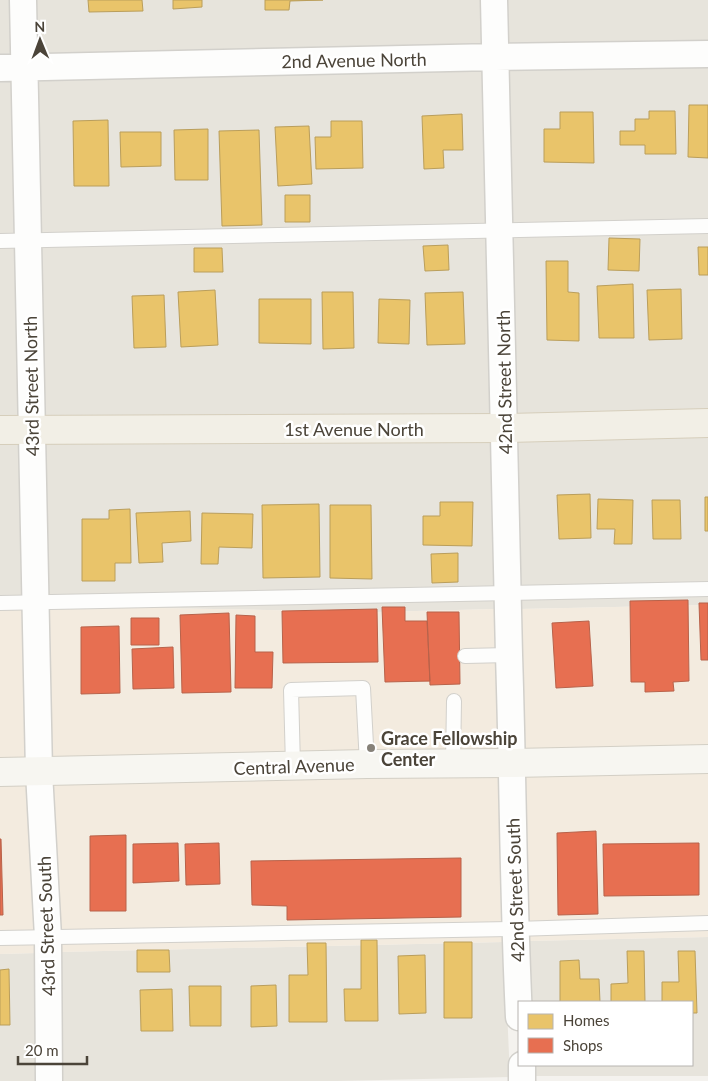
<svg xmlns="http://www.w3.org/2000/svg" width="708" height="1081" viewBox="0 0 708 1081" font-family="Lato,sans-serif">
<rect width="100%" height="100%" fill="#f4f2ee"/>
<path fill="#e7e4dc" d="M0,0H11L13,55H0Z
M35,0H483V44L37,54Z
M506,0H708V41L507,43Z
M708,67V410L517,415L508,70Z
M484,70L493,415L44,416L37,81Z
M13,81L20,416L0,417V82Z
M708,437V605L520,609L517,441Z
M494,442L496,609L376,612L48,606L44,443Z
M20,443L24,605H0V444Z
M708,937V1076H534L533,1065H692V1002H530L527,941Z
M504,942L510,1077L337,1081H61L60,952Z
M37,953V1081H0V954Z"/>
<path fill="#f3ebdf" d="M0,605H24L27,758L0,759Z
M708,605V745L523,749L520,609Z
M48,606L376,612L496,609L499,749L51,758Z
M708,771V937L527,941L523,775Z
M499,776L504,942L60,952L52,785Z
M27,785L37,953L0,954V786Z"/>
<path fill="#e9c46a" stroke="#ba9e5b" d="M88,0H142L143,11L89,12Z
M173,0H202V7L173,9Z
M265,0H323L290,1L289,10H265Z
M689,105H708V158L688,157Z
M649,111H675L676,154H645V145H620V131H635V119H649Z
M560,112H593L594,163L544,162V129H560Z
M462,114L463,150H443L444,168L424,169L422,116Z
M108,120L109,186H74L73,121Z
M331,121H362L363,168L316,169L315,137H331Z
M309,126L312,184L278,186L275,127Z
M208,129V180H175L174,130Z
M259,130L262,225L222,226L219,131Z
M120,132H161V166L121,167Z
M285,195H310V222H285Z
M609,238L640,239L639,271L608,270Z
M448,245L449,270L425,271L423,246Z
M698,247H708V275H699Z
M194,248H222L223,272H194Z
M546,261H568V292L579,293V341L547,340Z
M633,284L634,338H599L597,286Z
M681,289L682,339L649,340L647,290Z
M215,290L218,345L181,347L178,292Z
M322,292H353L354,348L323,349Z
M463,292L465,344L427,345L425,293Z
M164,295L166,347L134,348L132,296Z
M259,299H311V344L259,343Z
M379,299L410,300L409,344L378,343Z
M590,494L591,538L559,539L557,495Z
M705,497H708V531H705Z
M598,499L633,500L632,544H614L615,529H597Z
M652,500H680L681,539H653Z
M440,502H473L472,546L423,545V516H440Z
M319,504L320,577L263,578L262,505Z
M330,505H371L372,579L330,578Z
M130,509L131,563H115V581H82V519H109V510Z
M190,511L191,541L162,543L163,562L139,563L136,513Z
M202,513L253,514L252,548L219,547L218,564H201Z
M458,553V582L432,583L431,554Z
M361,940H377L378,1021H345L344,989H361Z
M444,942H472V1018H444Z
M307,943H326L327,1022H289V975H308Z
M137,950H169L170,972H137Z
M627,951H644L645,1002H611V984L628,983Z
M678,951H695L697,1013H692V1002H662V982H679Z
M425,955L426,1013L399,1014L398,956Z
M579,960L580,979H599L600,1002H560V961Z
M9,969L10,1025H0V970Z
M276,985L277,1026L251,1027V986Z
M189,986H221V1026H190Z
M172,989L173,1031H141L140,990Z"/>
<path fill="#e76f51" stroke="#b8624a" d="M688,600L689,681L673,682L674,691L645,692V682H631L630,601Z
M699,603H708V660H701Z
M382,607H405V621H427L430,681L385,682Z
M377,609L378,662L283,663L282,611Z
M427,612H459L460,684L430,685Z
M229,613L231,692L182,693L180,615Z
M236,615L255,616V652H273L272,688H235Z
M131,618H159V645H131Z
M589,621L593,686L556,688L552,623Z
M119,626L120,693L81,694V627Z
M173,647L174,688L133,689L132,649Z
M596,831L598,914L558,915L557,833Z
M126,835V911H90V836Z
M0,839H1L3,915H0Z
M178,843L179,881L133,883V844Z
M219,843L220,884L186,885L185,844Z
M699,843V895L604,896L603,844Z
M461,858V917L287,920V906L252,905L251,861Z"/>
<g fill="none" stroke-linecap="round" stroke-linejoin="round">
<defs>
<path id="lane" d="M0,241L708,226
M0,603L708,589
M465,656L509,655
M453,763L454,701
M293,766L291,690L363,688L367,764
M0,938L515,929L708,923"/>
<path id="street" d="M23,0L39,772L48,937L49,1081
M494,0L509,655C513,776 513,896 519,1017
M0,68L495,57L708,54
M522,1065V1081"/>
<path id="secondary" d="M0,772L367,764L513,763L708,759"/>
<path id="primary" d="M0,430L505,428L708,423"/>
</defs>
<use href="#lane" stroke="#d2d0cb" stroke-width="16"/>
<use href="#street" stroke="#d2d0cb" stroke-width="29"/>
<use href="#secondary" stroke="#d3cfc5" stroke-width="30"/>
<use href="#primary" stroke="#d6cebb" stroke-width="30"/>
<use href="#lane" stroke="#fdfdfc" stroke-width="14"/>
<use href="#street" stroke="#fdfdfc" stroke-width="26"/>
<use href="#secondary" stroke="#f7f6f1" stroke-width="28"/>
<use href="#primary" stroke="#f2efe6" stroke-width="28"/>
</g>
<circle fill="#868178" stroke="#fff" stroke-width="2" cx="371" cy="748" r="5"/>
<g text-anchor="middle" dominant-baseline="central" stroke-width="5" stroke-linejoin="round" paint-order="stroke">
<g font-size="18" fill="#4b4439" stroke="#fff">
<text transform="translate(354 60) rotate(-1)">2nd Avenue North</text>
<text transform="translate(504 382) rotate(-91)">42nd Street North</text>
<text transform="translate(31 386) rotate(-91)">43rd Street North</text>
<text x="354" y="429">1st Avenue North</text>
<text transform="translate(294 766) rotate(-2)">Central Avenue</text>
<text transform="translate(515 890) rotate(-92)">42nd Street South</text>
<text transform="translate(46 926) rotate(-92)">43rd Street South</text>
</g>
<g font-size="18" font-weight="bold" fill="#4b4439" stroke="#fff" text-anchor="start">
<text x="381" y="738">Grace Fellowship<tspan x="381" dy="21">Center</tspan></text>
</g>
</g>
<rect x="518" y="1001" width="175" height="65" fill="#ffffff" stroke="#b7b4b0"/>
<rect x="528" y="1014" width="25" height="15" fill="#e9c46a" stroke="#b7b4b0"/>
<text x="563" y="1026" font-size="15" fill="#4b4439">Homes</text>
<rect x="528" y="1038" width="25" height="15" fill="#e76f51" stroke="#b7b4b0"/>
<text x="563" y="1051" font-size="15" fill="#4b4439">Shops</text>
<g transform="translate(40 40) rotate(359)" stroke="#ffffff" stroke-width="4" paint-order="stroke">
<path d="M0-4L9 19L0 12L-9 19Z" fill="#4b4439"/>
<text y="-8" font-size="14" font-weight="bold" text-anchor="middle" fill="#4b4439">N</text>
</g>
<path d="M18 1056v8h69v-8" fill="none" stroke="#4b4439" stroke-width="2.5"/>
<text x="25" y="1056" font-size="15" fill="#4b4439" stroke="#ffffff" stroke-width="4" paint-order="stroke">20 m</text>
</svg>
